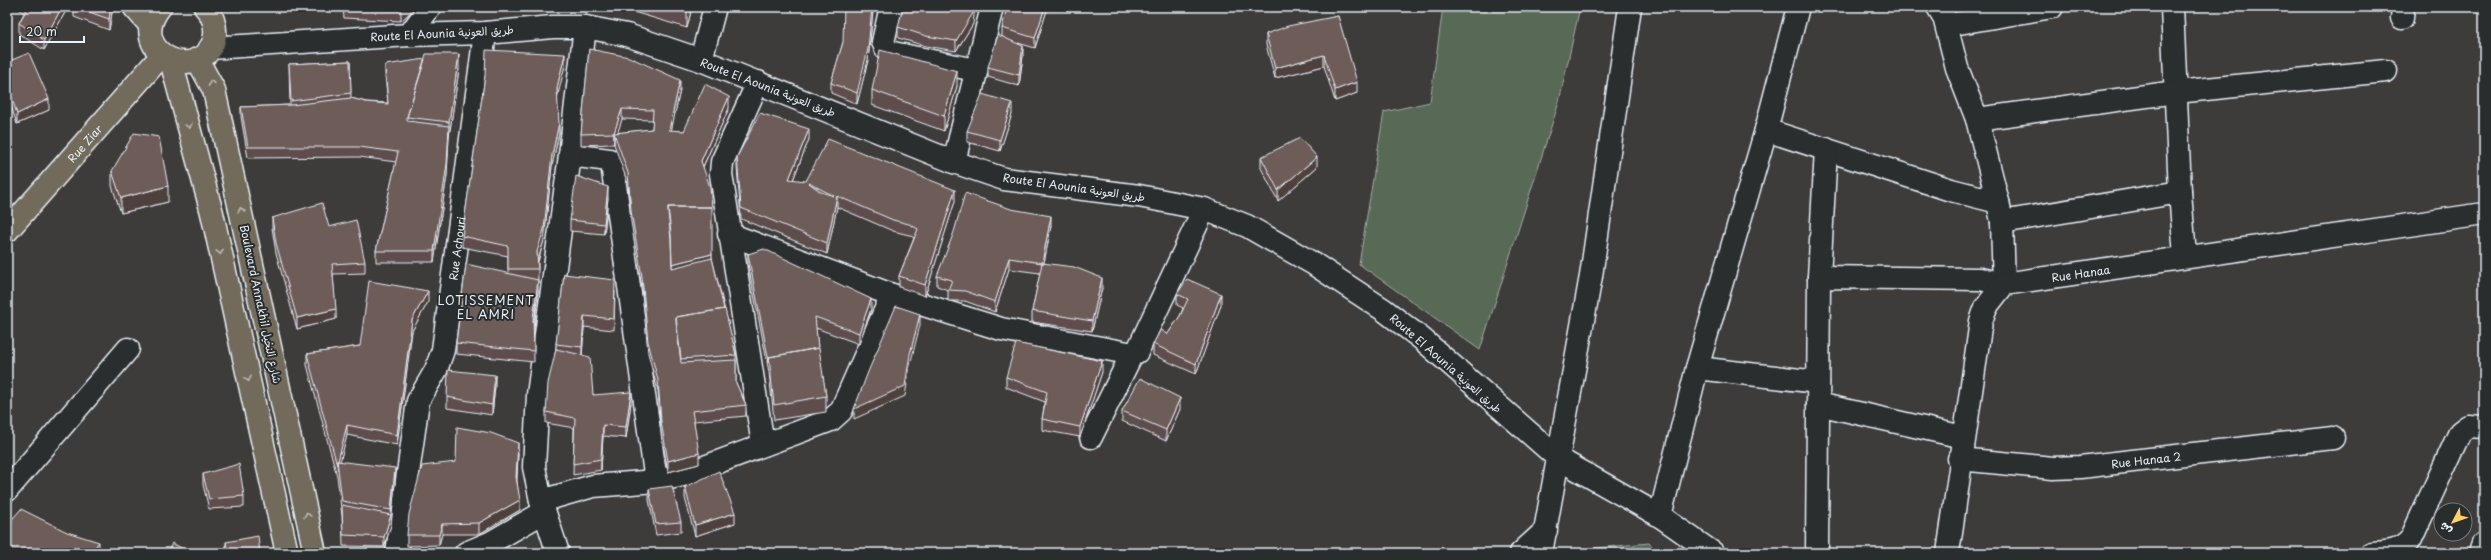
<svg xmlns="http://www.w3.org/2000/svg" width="2491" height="560" viewBox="0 0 2491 560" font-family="'Playpen Sans','Playpen Sans Arabic',sans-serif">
<rect width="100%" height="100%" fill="#3e3b3b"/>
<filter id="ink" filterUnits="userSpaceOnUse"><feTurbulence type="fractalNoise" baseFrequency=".025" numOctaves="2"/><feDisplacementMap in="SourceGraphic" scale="8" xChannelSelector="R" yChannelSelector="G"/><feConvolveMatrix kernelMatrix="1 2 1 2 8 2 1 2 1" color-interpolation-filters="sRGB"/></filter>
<g filter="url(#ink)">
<path fill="#586a54" stroke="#a0aea6" d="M1443,7H1580L1559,102L1480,350L1359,264L1384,112L1430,102Z
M1649,543L1659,553H1574V550Z"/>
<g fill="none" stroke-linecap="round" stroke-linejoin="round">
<defs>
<g id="minor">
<path d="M891,7L883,42L888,52L975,70"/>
<path d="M2172,7L2180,192L2185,256"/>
<path d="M2402,18L2403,7"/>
<path d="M1947,25L2052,7"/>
<path d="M409,35L430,7"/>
<path d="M210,48L409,35L485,33L553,27H585L627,35L701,60L954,162L1004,179L1139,196L1204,209L1247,226L1314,264L1384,310L1422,339L1559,459L1660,516L1713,553"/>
<path d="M701,60L715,7"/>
<path d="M758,82L722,162L721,174L763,445"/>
<path d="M1977,119L2176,92L2386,71"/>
<path d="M1766,130L1951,190L1998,202"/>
<path d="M570,155L609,160L612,164L656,481"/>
<path d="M954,162L992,7"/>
<path d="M2002,222L2180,192"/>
<path d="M729,234L892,295L1001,329L1133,354L1137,352L1204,209"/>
<path d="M1819,277L1826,149"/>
<path d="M1697,368L1818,382"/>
<path d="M1818,404L1963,437"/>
<path d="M1091,437L1132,354"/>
<path id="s1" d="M1959,459L2053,468L2080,467L2333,438"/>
<path d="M7,490L128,349"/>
<path d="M541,501L593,486L656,481L683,475L831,420L841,411L892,295"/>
<path d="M1660,516L1697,368L1766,130L1798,7"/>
<path id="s2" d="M397,553L418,401L436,370L443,350L485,33"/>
<path d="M466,553L490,543L544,512"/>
<path d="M558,553L541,501L534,467L538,395L570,155L585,27"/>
<path d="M1521,553L1546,530"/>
<path d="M1541,553L1591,276L1630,7"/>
<path d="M1817,553L1819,277L1980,279L2004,284L2002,222L1998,202L1977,119L1957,68L1944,17L1938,7"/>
<path id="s3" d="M1948,553L1981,321L1986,307L2004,284L2484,214"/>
<path d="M2372,553C2388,552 2400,552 2411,539L2460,432L2468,426L2484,427"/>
<path d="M2481,553L2484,544"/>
</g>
<g id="major">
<path d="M134,7L150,25"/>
<path d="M160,7C122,55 207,88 215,35C216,25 212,14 205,7"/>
<path d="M197,59L214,90L315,553"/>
<path d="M171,61L212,213L287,553"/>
<path id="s4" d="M7,231L162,55"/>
</g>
</defs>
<use href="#minor" stroke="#e8f1f8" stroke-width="25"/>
<use href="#major" stroke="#e8f1f8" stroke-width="25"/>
<use href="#minor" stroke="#2a2d2e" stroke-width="22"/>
<use href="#major" stroke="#726b5a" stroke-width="22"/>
</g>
<path fill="#5f4e4d" stroke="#e8f1f8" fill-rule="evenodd" d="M17,7H68L44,50L19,34V23L24,13Z
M74,7H113L109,30L74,17Z
M343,7H416L401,21L344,18Z
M458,7H492L459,11Z
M617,7H692L687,28Z
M1048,7L1035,48L1018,43L1023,56L1019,86L988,77V67L1002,37V28Z
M873,11L868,60L857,104L831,93V83L843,42Z
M1338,16L1357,93L1335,101L1324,66L1275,78L1266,45V34Z
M973,24L956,51L926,46L898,38V27Z
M589,49L680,90L671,131H684L729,108L703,167L712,258L736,355V383L746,405V416L694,421L699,464L668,472L661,432L658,391L648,353L642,288L631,222L628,184L614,144L581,145V134ZM622,119L653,120L652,129L617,133Z
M350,61L351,98L366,102L388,103L385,76V65L459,69L449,137L447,175L434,262H376V251L396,162L359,157L248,158L241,117V107L290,105L289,64Z
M7,62L49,110L17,124L7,94Z
M565,65L557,96L559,133L552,166L544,240L538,262V280H535L538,291L534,328V362L456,354V343L508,274V256L462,247V236L485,76Z
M957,86L944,131L872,105V90Z
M1012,114L1000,151L967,142V131Z
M809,139L793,180L955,201L925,296L899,287V276L914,238L909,235L893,231L837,207L827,254L741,219L737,167V157Z
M1261,157L1317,167L1278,201L1261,168Z
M112,171L168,202L121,213L112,186Z
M608,198L604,234L570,231V220Z
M272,218L329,227L365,262V273L333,274L336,319L297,329L276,253L272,228Z
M1051,226L1044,263L1102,288L1092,331L1032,322V311L1040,273L1009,269L995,312L965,301H948V290L937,286V276Z
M748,254L871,309L859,344L816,328L818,348L826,396V412L774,420L769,372L748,264Z
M564,274L615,291L614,330L584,327L582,355L593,395L631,403L626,438L603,436L601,470L573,475L574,428L546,423V412L556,349V344Z
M1177,294L1221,305L1196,374L1153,355V344L1167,335L1180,316L1183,308L1177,305Z
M428,302L412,331L397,445L347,435L340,461L395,483L391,525L384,547L343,546L342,516L337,476L307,365V354L360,346Z
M1102,372L1080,437L1042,430V419L1045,402L1006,387V377Z
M495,386L492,415L447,408V397Z
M1180,409L1166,441L1122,421V411Z
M518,454L517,480L520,510L479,534H442L439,545L407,546V535Z
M203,474L244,496V507L209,509L203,485Z
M685,487L735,523L695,536L685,498Z
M649,489L681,522V532L656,535L649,500Z
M226,542L260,553H226Z"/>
<path fill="#4d403e" stroke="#e8f1f8" d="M62,7H68L44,50V40Z
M111,7H113L109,30V19Z
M401,7H416L401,21Z
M689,7H692L687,28V12Z
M872,7H874L873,11L868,60L857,104V93Z
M974,7H975L973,24L956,51V41Z
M1045,7H1048L1035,48V38Z
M1023,46V56L1019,86V75Z
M459,54V69L449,137L447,175L434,262V251L449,126V122Z
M565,54V65L557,99V88Z
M1324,55V66L1275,78V68Z
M957,71V86L944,131V116Z
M680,80V90L669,141V130Z
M1357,82V93L1335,101V90Z
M729,97V108L701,171V161Z
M49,99V110L17,124V114Z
M1012,103V114L1000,151V140Z
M622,109V119L616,138L614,133V144V133Z
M559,123V133L552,166L544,240L537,263V252L552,155Z
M809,129V139L789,190V179Z
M1317,157V167L1278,201V190Z
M168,186V202L121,213V198Z
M608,187V198L604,234V224Z
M955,190V201L925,296V285Z
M837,196V207L827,254V243Z
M1051,216V226L1042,273V263Z
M712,254V269L672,279V264Z
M1009,258V269L995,312V302Z
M1102,278V288L1092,331V321Z
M538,280V291L533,330V319Z
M428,291V302L412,331L397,445V435L412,320Z
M1221,294V305L1196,374V364Z
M871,299V309L859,344V333Z
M336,309V319L297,329V318Z
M920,314V325L910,365L905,396L854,419V409L910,354Z
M584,316V327L582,358V347Z
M1102,361V372L1080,437V427Z
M495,375V386L492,415V405Z
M631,392V403L626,438V427Z
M1180,398V409L1166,441V430Z
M347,425V435L338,470L337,464Z
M603,425V436L601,470V459Z
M518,443V454L516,488V477Z
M699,453V464L668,472V461Z
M395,468V483L391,525L384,547V537L391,515Z
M520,500V510L479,534V523Z
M735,513V523L695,536V525Z
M442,524V534L439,545V535Z
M99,542V553H91Z"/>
<path fill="#6e5b59" stroke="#e8f1f8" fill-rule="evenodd" d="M28,7H62L44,40L19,23Z
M75,7H111L109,19Z
M669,7H689L687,12Z
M844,7H872L868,49L857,93L831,83L843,42Z
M903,7H974L973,13L956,41L926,36L898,27Z
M1007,7H1045L1035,38L1002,28Z
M1338,16L1357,82L1335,90L1324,55L1275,68L1266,34L1288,26Z
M998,35L1023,46L1019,75L988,67Z
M589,49L629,57L680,80L669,130L684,131L705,84L729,97L701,161L710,187L712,207H668V212L671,239L672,268L712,258L724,309L676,317V322L681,363L736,360V383L746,405L692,411L699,453L668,461L661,422L658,380L648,342L642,277L631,211L628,173L614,133L652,129L653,110L622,109L614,133L581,134Z
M486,50L565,54L557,88L559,123L552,155L544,229L537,252L538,269H508V246L462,236L485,76Z
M880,50L957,71L944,116L872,90Z
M29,53L49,99L17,114L7,83V62Z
M426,54H459L449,122L407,117Z
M425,59L407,117V121L449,126L447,164L434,251H376L398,152L359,147H248L241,107L291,105L351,98L366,102L388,104L385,65Z
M350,61L351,93L291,101L289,64Z
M982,94L1012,103L1000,140L967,131Z
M760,113L809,129L789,179L806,181L828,139L955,190L925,285L899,276L918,229L909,224L893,220L837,196L827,243L741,208L737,157ZM809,183L834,196L821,192Z
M134,133L159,137L168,186L121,198L112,171Z
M1300,138L1317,157L1278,190L1261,157Z
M576,176L608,187L604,224L570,220Z
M965,193L1011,209L1051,216L1042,263L1009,258L995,302L965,291L948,290L952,280L937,276L954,232Z
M322,203L329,227L356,220L365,262L332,264L336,309L297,318L276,243L272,218Z
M668,207H712V254L672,264L671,234Z
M764,249L871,299L859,333L815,317L818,348L769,357V362L748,254Z
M1042,263L1074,267L1102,278L1092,321L1032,311Z
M466,264L538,280L533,319L534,351L456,343Z
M564,274L615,280L614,319L584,316L582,347L556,344Z
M1187,279L1221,294L1196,364L1153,344L1161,329L1167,335L1180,316L1188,299L1177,294Z
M369,281L428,291L412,320L397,435L347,425L338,461H337V465L307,354L360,346Z
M896,306L920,314L910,354L905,386L854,409L868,372Z
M725,309L736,355L681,359L676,317Z
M1016,343L1102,361L1080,427L1042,419L1047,392L1006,377Z
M819,348L826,396L774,405L769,357Z
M556,349L590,357L593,395L631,392L626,427L603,425L601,459L573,464L575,418L546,412L548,383Z
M448,370L495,375L492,405L447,397Z
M1140,378L1180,398L1166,430L1122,411Z
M457,427L491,433L518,443L516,477L520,500L479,523L442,524L439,535H407L409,514L422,466L456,462Z
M337,461L395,468L391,510L342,501Z
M239,464L244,496L209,499L203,474Z
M719,471L735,513L695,525L685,487Z
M672,486L681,522L656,524L649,489Z
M342,505L391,515L384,537L343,535Z
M21,509L67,532L99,542L91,553H7V525Z
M258,536L260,553H228L226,542Z
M172,543L191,553H168Z
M1442,546L1449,553H1435Z"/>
<defs><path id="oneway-chevron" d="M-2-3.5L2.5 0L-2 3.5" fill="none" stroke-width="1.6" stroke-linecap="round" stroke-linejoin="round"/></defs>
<g stroke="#b9bbb9">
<use href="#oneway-chevron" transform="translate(211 83) rotate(-112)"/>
<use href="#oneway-chevron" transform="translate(189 126) rotate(75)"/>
<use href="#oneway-chevron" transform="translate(241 210) rotate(-102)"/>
<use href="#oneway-chevron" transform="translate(220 252) rotate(78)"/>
<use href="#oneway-chevron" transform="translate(248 379) rotate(78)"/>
<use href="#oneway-chevron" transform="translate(307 515) rotate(-102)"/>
</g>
</g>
<g text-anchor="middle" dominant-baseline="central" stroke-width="4" stroke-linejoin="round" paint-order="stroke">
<g font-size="11" fill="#e8f1f8" stroke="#2a2d2e">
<text transform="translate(442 33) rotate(-3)">Route El Aounia طريق العونية</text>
<text transform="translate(768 87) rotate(21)">Route El Aounia طريق العونية</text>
<text stroke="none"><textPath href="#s4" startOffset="117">Rue Ziar</textPath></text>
<text transform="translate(1074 187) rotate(8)">Route El Aounia طريق العونية</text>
<text stroke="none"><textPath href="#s2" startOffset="313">Rue Achouri</textPath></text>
<text stroke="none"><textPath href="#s3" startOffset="356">Rue Hanaa</textPath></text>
<text transform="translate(261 304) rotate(78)">Boulevard Annakhil شارع النخيل</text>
<text transform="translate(1446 363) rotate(41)">Route El Aounia طريق العونية</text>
<text stroke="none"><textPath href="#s1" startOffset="188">Rue Hanaa 2</textPath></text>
</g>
<g font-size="12" letter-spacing="1" fill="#e8f1f8" stroke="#2a2d2e">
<text x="486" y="300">LOTISSEMENT<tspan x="486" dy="14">EL AMRI</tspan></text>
</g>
</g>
<rect width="2491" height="560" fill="none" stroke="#2a2d2e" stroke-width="24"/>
<rect x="12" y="12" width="2467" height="536" fill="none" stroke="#e8f1f8" stroke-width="1.5" filter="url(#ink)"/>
<g transform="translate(2453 522) rotate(229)"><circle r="19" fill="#2a2d2e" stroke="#767b7f"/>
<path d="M0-3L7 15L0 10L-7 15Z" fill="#ffd166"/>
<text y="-6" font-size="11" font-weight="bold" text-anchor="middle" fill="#e8f1f8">ش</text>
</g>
<path d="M20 36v6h64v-6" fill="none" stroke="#e8f1f8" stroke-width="2"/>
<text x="26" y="36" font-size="12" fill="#e8f1f8" stroke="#2a2d2e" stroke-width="3" paint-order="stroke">20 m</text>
</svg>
